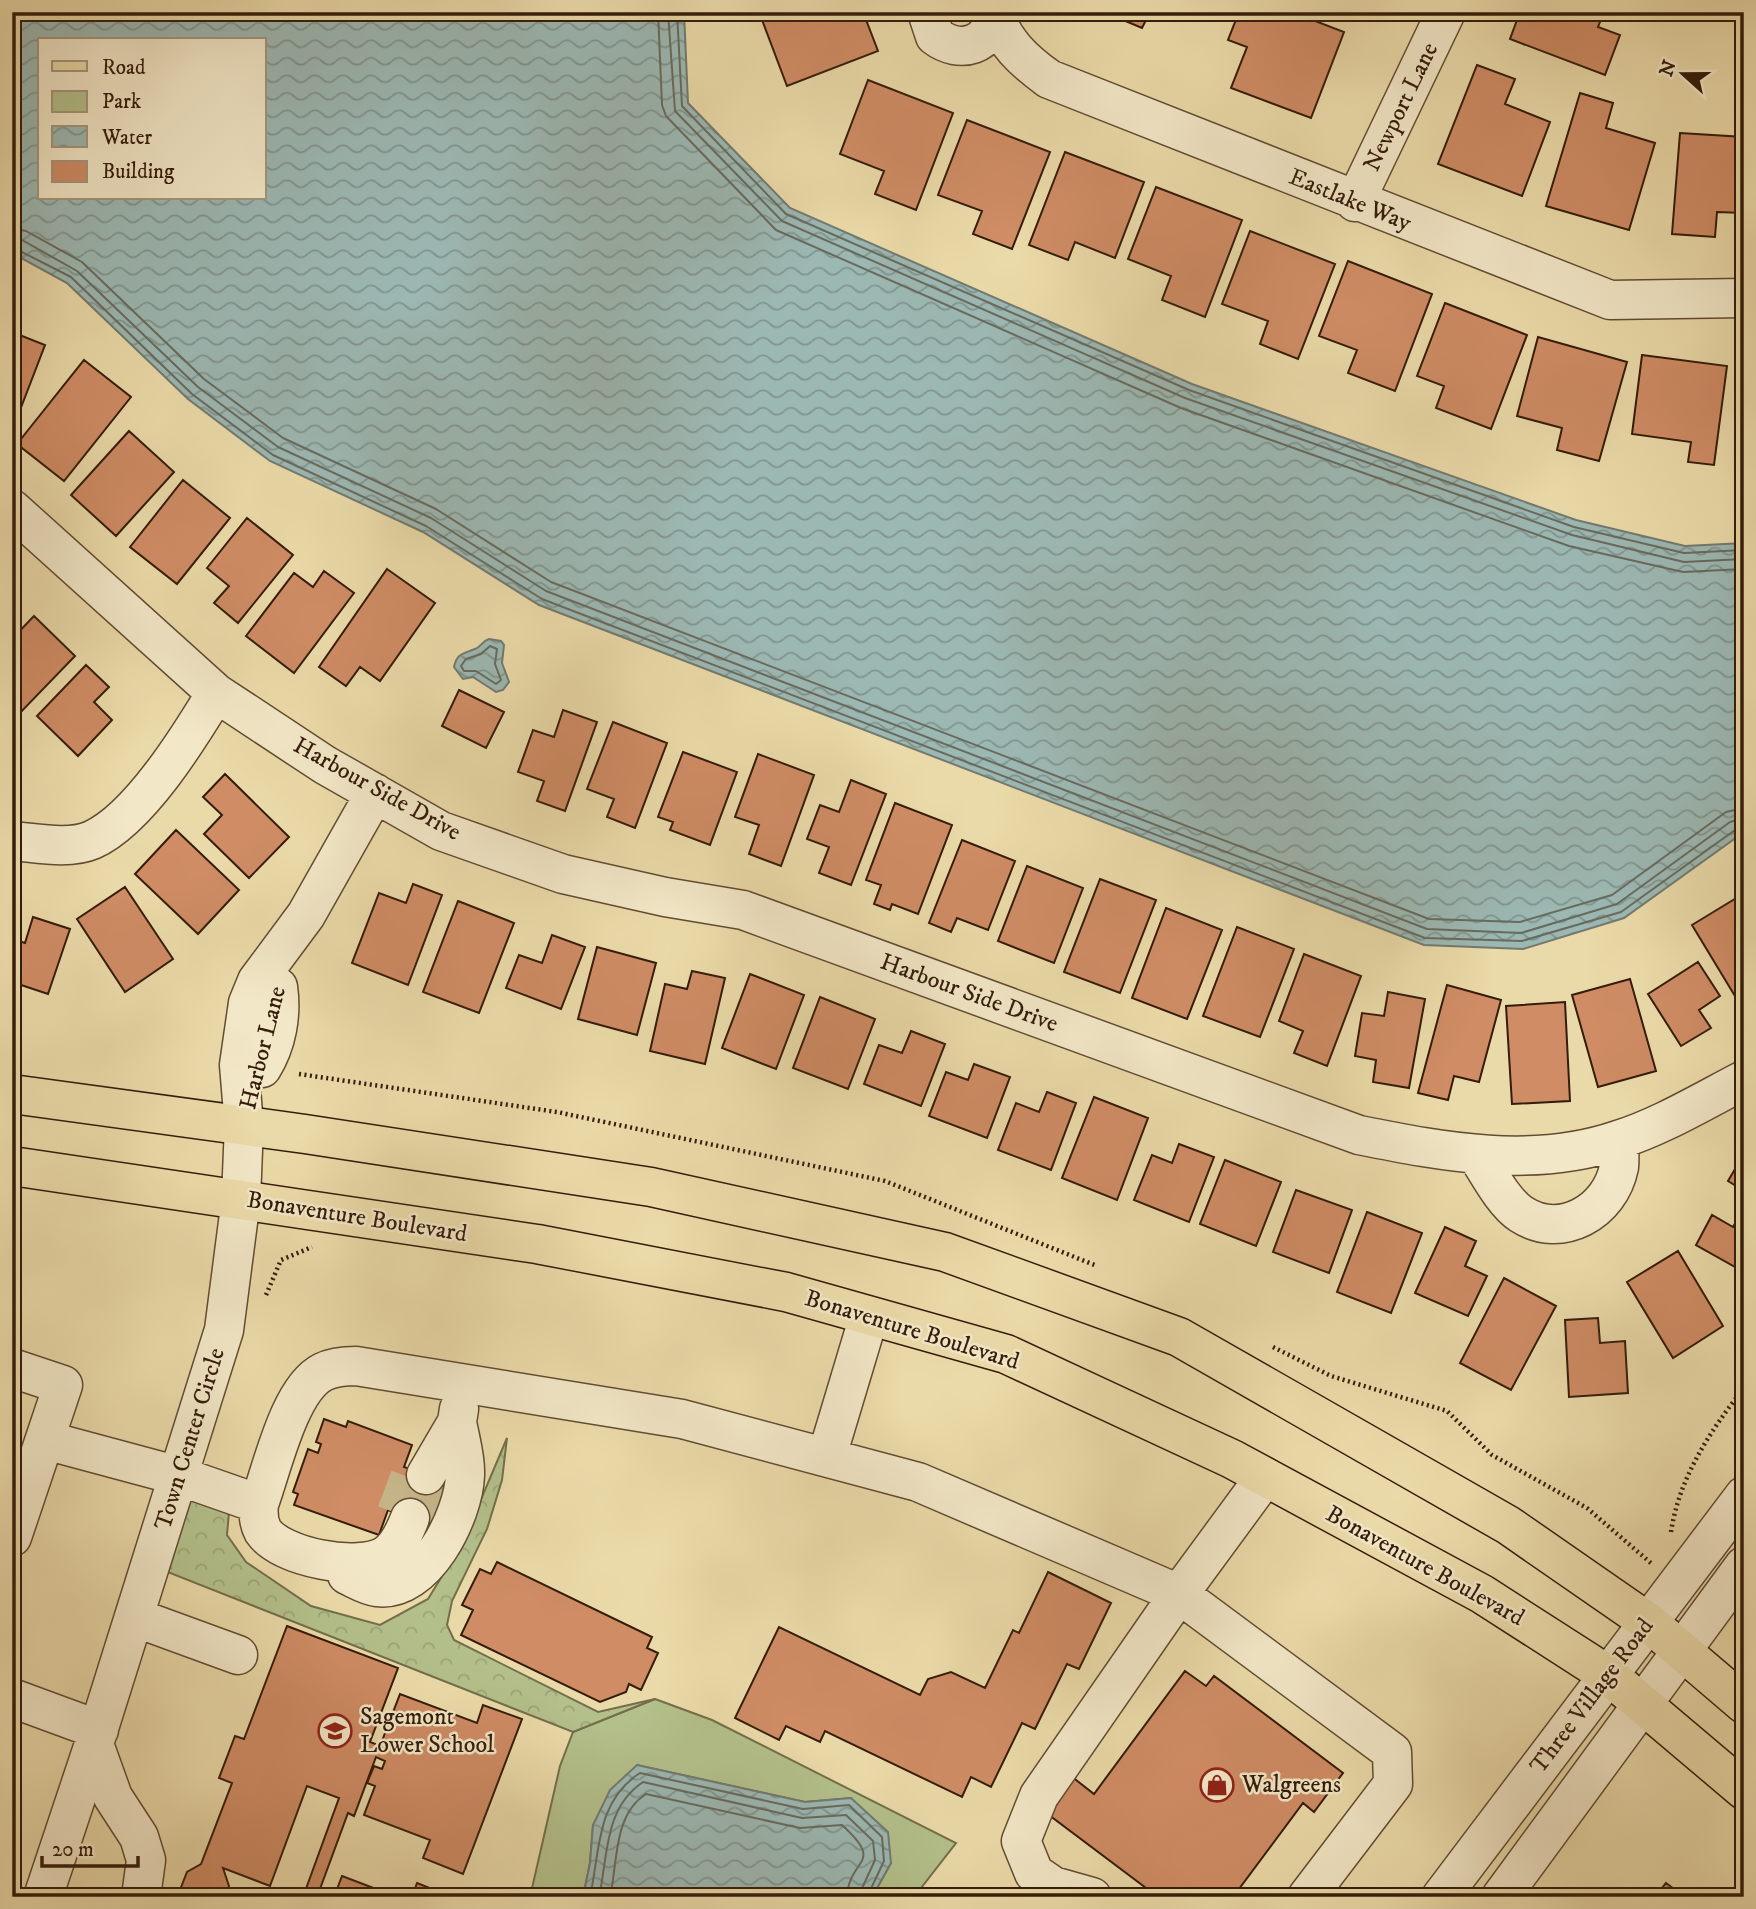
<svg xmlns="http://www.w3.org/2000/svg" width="1756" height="1909" viewBox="0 0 1756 1909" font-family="'IM FELL DW Pica',serif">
<defs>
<pattern id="forest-crowns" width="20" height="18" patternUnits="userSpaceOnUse" patternTransform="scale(1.75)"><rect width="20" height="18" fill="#b3c08b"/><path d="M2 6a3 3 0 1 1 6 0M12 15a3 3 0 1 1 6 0" fill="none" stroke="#9ba477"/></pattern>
<pattern id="water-waves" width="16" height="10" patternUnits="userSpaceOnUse" patternTransform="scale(1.75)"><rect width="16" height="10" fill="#9cb8b3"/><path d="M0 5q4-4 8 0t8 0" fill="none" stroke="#809590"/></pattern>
</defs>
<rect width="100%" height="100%" fill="#ebdaa9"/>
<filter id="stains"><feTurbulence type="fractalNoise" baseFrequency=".00286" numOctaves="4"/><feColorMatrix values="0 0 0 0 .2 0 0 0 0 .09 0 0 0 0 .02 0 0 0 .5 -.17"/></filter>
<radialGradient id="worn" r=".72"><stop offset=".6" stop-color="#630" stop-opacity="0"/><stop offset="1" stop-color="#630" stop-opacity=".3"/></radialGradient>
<path fill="#b3c08b" stroke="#746e4b" stroke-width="2" d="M655,1699L712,1720L956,1843L914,1897H872L891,1863L851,1798L805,1802L637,1765L593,1825L590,1863L583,1897H530L560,1766L573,1732Z"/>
<path fill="url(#forest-crowns)" stroke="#746e4b" stroke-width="2" d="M507,1438L502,1480L487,1529L452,1601L447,1625L454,1640L598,1712L655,1699L573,1732L165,1571L185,1503L196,1488L229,1512L227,1535L246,1562L311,1606L380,1625L428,1599L463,1542Z"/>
<path fill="url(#water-waves)" stroke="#727a70" stroke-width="2" fill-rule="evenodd" d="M12,12H684L688,103L790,208L1192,384L1576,520L1685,546L1744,543V832L1624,918L1523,949L1424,945L539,605L423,532L270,461L188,399L67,283L12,253ZM40,40H264V198H40Z
M489,639L501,641L504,645L502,663L509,682L503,690L496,692L473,677L463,679L454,667C457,653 463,654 475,649C481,647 482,641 489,639Z
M637,1765L805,1802L851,1798L888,1832L891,1863L872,1897H583L590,1863L593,1825L610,1790Z"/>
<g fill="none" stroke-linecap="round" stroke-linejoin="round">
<path stroke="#686a5f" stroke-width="2" d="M658,12L662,105L666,116L776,230L1181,408L1569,546L1683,572L1744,569
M668,12L675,111L782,221L1185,398L1572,535L1684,562L1744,559
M677,12L682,106L786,214L1189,390L1574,527L1684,553L1744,550
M12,228L26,231L82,262L204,379L283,438L436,509L551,582L1429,919L1520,922L1612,895L1726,812L1744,808
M12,239L22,240L77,271L198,387L278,447L431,518L546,591L1427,929L1521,933L1617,904L1730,822L1744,818
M12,247L71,277L192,394L273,455L426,526L542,599L1425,938L1522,941L1621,912L1735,830L1744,827
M490,646L497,649L495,664L501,680L496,684L476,671H464L461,666L466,659L481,654Z
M590,1897C600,1851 596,1801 640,1773L803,1809L849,1805L882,1837L884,1861L867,1897
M599,1897C608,1856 604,1808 643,1782L802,1818L846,1815L873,1841L875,1860L858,1897
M610,1897C618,1862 613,1815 646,1794L800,1828L842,1825C886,1865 849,1857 847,1897"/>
</g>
<path fill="#cf8c65" stroke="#341c0b" stroke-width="2" d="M759,12H863L878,51L787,86Z
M1104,12H1150L1142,28Z
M1239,12H1292L1344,32L1311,118L1231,88L1247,47L1228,40Z
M1520,12H1604L1598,27L1620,35L1605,75L1510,39Z
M1477,65L1515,79L1505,104L1550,122L1522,196L1438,164Z
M868,80L953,113L916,210L875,194L884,171L840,154Z
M1580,93L1613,103L1606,128L1655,143L1629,230L1546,206Z
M967,120L1050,152L1012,249L973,234L982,211L938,195Z
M1680,133L1744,137V213L1717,212L1715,237L1672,234Z
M1065,152L1144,182L1115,258L1075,242L1068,260L1029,245Z
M1156,187L1242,220L1205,317L1162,300L1171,276L1128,259Z
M1250,231L1335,264L1298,359L1260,344L1268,321L1222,304Z
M1348,261L1432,294L1395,391L1348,373L1357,350L1319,336Z
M1445,303L1527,335L1491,429L1436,408L1444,386L1417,376Z
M12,332L45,345L12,431Z
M1538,337L1627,362L1599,461L1557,450L1562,428L1517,416Z
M1642,355L1727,366L1714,465L1688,462L1691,442L1632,434Z
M84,360L131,397L64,481L17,444Z
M129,431L174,472L116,536L71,495Z
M183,480L230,518L177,584L130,547Z
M247,518L293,555L238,623L214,603L229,586L207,568Z
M387,569L435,603L380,681L360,667L346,686L319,667Z
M324,571L354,593L294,673L246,636L294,573L313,587Z
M34,616L75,656L19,714L12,708V639Z
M86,665L109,687L94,702L112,720L78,756L37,716Z
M459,690L504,712L486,748L442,726Z
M563,710L597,722L565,811L537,801L544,781L518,772L533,730L554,737Z
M613,722L667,743L635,828L607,817L614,799L587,789Z
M683,752L737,772L710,845L670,830L673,822L658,817Z
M758,754L814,775L781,866L749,854L759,825L735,817Z
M225,774L289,837L249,878L204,834L222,815L203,797Z
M851,780L886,794L851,885L819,873L829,847L807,839L820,805L839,812Z
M895,803L952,825L918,914L892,904L890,910L874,904L881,885L866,880Z
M176,830L239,890L198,934L135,874Z
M962,840L1015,861L988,930L957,918L951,932L929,923Z
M1027,866L1083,888L1054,963L998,941Z
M1100,879L1156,900L1120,993L1064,972Z
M413,884L442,895L408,985L352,963L379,893L406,903Z
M125,887L173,959L125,992L77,919Z
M1743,894H1744V1011L1692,925Z
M458,901L514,923L479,1013L423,992Z
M1166,908L1222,930L1187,1019L1132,998Z
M33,917L70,929L48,994L12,982V939L25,943Z
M1237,927L1294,949L1260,1037L1203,1016Z
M552,935L585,947L561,1009L506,988L519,955L542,963Z
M597,947L656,963L637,1035L578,1019Z
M1304,954L1361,976L1327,1066L1294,1053L1303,1031L1279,1021Z
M1698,962L1720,996L1699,1010L1711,1028L1681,1046L1648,994Z
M692,971L725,978L705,1064L650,1051L665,984L687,989Z
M750,974L804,995L776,1069L722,1048Z
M1630,979L1656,1071L1598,1087L1572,995Z
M1447,985L1501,1000L1479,1082L1454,1076L1448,1100L1418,1093Z
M1388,992L1425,999L1409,1088L1373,1082L1376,1060L1355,1056L1362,1013L1384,1016Z
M820,997L875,1019L848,1089L793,1068Z
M1565,1002L1570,1101L1512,1104L1506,1006Z
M911,1031L945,1044L921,1106L864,1084L879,1045L902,1053Z
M974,1064L1010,1077L987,1138L929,1116L946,1072L968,1080Z
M1047,1092L1076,1103L1051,1170L998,1150L1016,1103L1039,1112Z
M1094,1097L1148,1118L1117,1200L1062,1178Z
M1179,1144L1214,1157L1189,1222L1134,1200L1152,1155L1172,1163Z
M1744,1154V1191L1728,1181Z
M1225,1160L1281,1182L1256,1246L1200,1224Z
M1296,1190L1352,1210L1329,1273L1273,1252Z
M1744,1208V1272L1696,1245L1712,1215L1733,1227Z
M1367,1212L1422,1233L1391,1313L1337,1292Z
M1445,1227L1476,1241L1465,1266L1487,1276L1468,1316L1415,1293Z
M1678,1251L1723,1326L1673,1358L1627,1282Z
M1504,1278L1556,1306L1511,1390L1460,1363Z
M1598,1318L1600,1343L1625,1341L1628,1393L1569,1397L1565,1320Z
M324,1419L346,1427L348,1421L412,1445L404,1467L461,1488L446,1531L388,1510L379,1535L294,1505L298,1494L293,1492L308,1449L318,1453L321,1444L316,1442Z
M497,1562L652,1637L647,1648L658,1653L641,1690L629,1684L626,1692L600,1702L461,1635L473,1610L462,1605L480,1569L491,1574Z
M1048,1572L1111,1603L1079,1669L1067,1664L1035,1729L1022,1723L991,1787L971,1777L962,1797L825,1731L820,1742L786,1726L779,1740L735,1718L779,1627L920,1695L928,1679L951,1672L985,1688L1013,1630L1019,1633Z
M287,1626L398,1668L370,1742L388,1749L391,1743L382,1741L400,1694L477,1723L483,1705L522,1719L463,1874L423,1858L430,1840L364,1815L375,1786L367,1783L374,1766L382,1769L385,1761L376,1757L354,1816L348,1813L317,1897H303L339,1798L307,1786L270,1886L223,1868L229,1886L225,1897H183L180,1890L187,1872L201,1864L232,1783L219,1778L235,1736L244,1739Z
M1185,1671L1206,1686L1214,1676L1343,1773L1314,1812L1303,1803L1233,1897H1158L1045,1812L1071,1776L1094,1794Z
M342,1876L397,1897H334Z
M417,1883L452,1897H412Z
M1666,1883L1685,1897H1655Z"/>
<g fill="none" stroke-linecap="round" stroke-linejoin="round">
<path stroke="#c6b489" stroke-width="38" stroke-dasharray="38 19" stroke-linecap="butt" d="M396,1513L412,1470
M422,1522L439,1479"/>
<defs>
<path id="minor" d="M927,12L935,36C960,55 992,46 994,12
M994,12C1003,42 1024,61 1049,79L1610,300L1744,298
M1355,202L1446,12
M12,509L216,693C190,736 139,819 92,840C69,850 37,843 12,841
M216,693L325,765L441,831L563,874L665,897L743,910L1359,1135C1444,1152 1533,1169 1618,1140C1662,1126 1703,1101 1744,1080
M257,981L278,987C282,1015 277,1044 262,1068
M1476,1154C1488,1172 1503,1202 1521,1214C1561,1240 1610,1212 1619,1167C1620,1159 1619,1149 1619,1140
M12,1368L63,1385L12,1537
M45,1440L179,1476L259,1504C272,1469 289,1389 323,1372C333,1367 345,1366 356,1366L682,1419L918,1482L1179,1594L1392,1752L1393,1784L1307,1897
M827,1456L869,1316
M426,1475L457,1422L459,1409
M259,1504C258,1513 258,1522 263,1531C281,1558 359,1572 386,1555C398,1547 405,1531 410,1518
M347,1575C356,1579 367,1586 377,1587C425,1594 464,1515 465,1475C466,1458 460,1439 457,1422
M134,1617L238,1655
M12,1698L99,1730
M94,1744L113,1797L139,1837L146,1860L141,1897
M43,1897L94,1744L224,1330L241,1199L244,1125L239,1065L248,1003L257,981L306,915L375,793
M1092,1897L1053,1886L1034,1873L1021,1841L1039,1796L1179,1594L1265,1477
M1441,1897L1744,1496
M1501,1897L1744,1566"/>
<path id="major" d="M12,1094L305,1134L651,1187L945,1252L1179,1337L1508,1525L1648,1622L1744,1704
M12,1166L537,1244L786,1292L1006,1354L1232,1459L1482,1594L1608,1675L1744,1790"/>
</defs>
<use href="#minor" stroke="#624c32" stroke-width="41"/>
<use href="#major" stroke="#341c0b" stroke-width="41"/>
<path stroke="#341c0b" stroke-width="4.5" stroke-dasharray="2 3.5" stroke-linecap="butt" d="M299,1074L557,1112L885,1181L1097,1266
M266,1295L281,1260L312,1247
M1273,1347L1331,1376L1447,1411L1492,1455L1587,1508L1652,1564
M1671,1532C1679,1478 1710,1431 1744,1388"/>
<use href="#minor" stroke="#f2e7c7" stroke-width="38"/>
<use href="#major" stroke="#ebdaa9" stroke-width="38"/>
</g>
<defs>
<symbol id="school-ring" viewBox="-11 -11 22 22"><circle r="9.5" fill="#f2e7c7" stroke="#8f2418" stroke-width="1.5"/><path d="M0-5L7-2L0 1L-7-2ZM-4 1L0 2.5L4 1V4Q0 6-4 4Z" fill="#8f2418"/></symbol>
<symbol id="shop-ring" viewBox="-11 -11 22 22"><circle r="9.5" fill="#f2e7c7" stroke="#8f2418" stroke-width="1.5"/><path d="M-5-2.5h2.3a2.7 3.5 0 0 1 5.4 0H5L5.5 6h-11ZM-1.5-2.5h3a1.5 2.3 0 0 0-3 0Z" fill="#8f2418"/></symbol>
</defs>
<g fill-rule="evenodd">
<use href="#school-ring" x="316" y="1712" width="38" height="38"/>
<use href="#shop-ring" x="1198" y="1766" width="38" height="38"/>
</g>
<g text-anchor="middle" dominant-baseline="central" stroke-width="5" stroke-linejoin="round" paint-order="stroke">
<g font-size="24" fill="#341c0b" stroke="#f2e7c7">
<text transform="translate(1401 107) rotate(-64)">Newport Lane</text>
<text transform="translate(1350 200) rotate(22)">Eastlake Way</text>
<text transform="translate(377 789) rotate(29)">Harbour Side Drive</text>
<text transform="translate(969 993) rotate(20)">Harbour Side Drive</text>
<text transform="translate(263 1048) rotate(-76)">Harbor Lane</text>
<text transform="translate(357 1217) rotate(9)">Bonaventure Boulevard</text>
<text transform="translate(912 1330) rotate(17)">Bonaventure Boulevard</text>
<text transform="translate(190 1439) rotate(-73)">Town Center Circle</text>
<text transform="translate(1425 1566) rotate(29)">Bonaventure Boulevard</text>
<text transform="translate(1592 1696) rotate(-53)">Three Village Road</text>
</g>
<g font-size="24" fill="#341c0b" stroke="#f2e7c7" text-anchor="start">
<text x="360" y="1717">Sagemont<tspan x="360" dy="28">Lower School</tspan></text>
<text x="1242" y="1785">Walgreens</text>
</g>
</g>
<rect width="1756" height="1909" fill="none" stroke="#ebdaa9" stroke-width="42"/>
<rect x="14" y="14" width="1728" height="1881" fill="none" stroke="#341c0b" stroke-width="3.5"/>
<rect x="21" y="21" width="1714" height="1867" fill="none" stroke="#341c0b" stroke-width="2"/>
<rect x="38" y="38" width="228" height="161" fill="#f2e7c7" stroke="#a6967c" stroke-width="2"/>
<rect x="52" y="61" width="35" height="10" fill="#ebdaa9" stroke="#a6967c" stroke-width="2"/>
<text x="102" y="74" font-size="21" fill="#341c0b">Road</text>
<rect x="52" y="91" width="35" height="21" fill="#b3c08b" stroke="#a6967c" stroke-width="2"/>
<text x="102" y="108" font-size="21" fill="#341c0b">Park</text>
<rect x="52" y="126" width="35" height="21" fill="url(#water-waves)" stroke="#a6967c" stroke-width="2"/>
<text x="102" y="144" font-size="21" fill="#341c0b">Water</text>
<rect x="52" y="161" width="35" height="21" fill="#cf8c65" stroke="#a6967c" stroke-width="2"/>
<text x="102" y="178" font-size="21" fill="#341c0b">Building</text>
<g transform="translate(1683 74) rotate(291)" stroke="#f2e7c7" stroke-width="5" paint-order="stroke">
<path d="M0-5L12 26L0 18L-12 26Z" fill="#341c0b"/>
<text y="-10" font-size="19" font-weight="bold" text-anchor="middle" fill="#341c0b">N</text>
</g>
<path d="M42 1856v10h96v-10" fill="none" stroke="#341c0b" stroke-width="3.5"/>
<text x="52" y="1856" font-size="21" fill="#341c0b" stroke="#f2e7c7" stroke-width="5" paint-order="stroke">20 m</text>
<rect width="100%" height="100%" filter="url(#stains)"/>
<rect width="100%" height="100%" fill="url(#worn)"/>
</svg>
